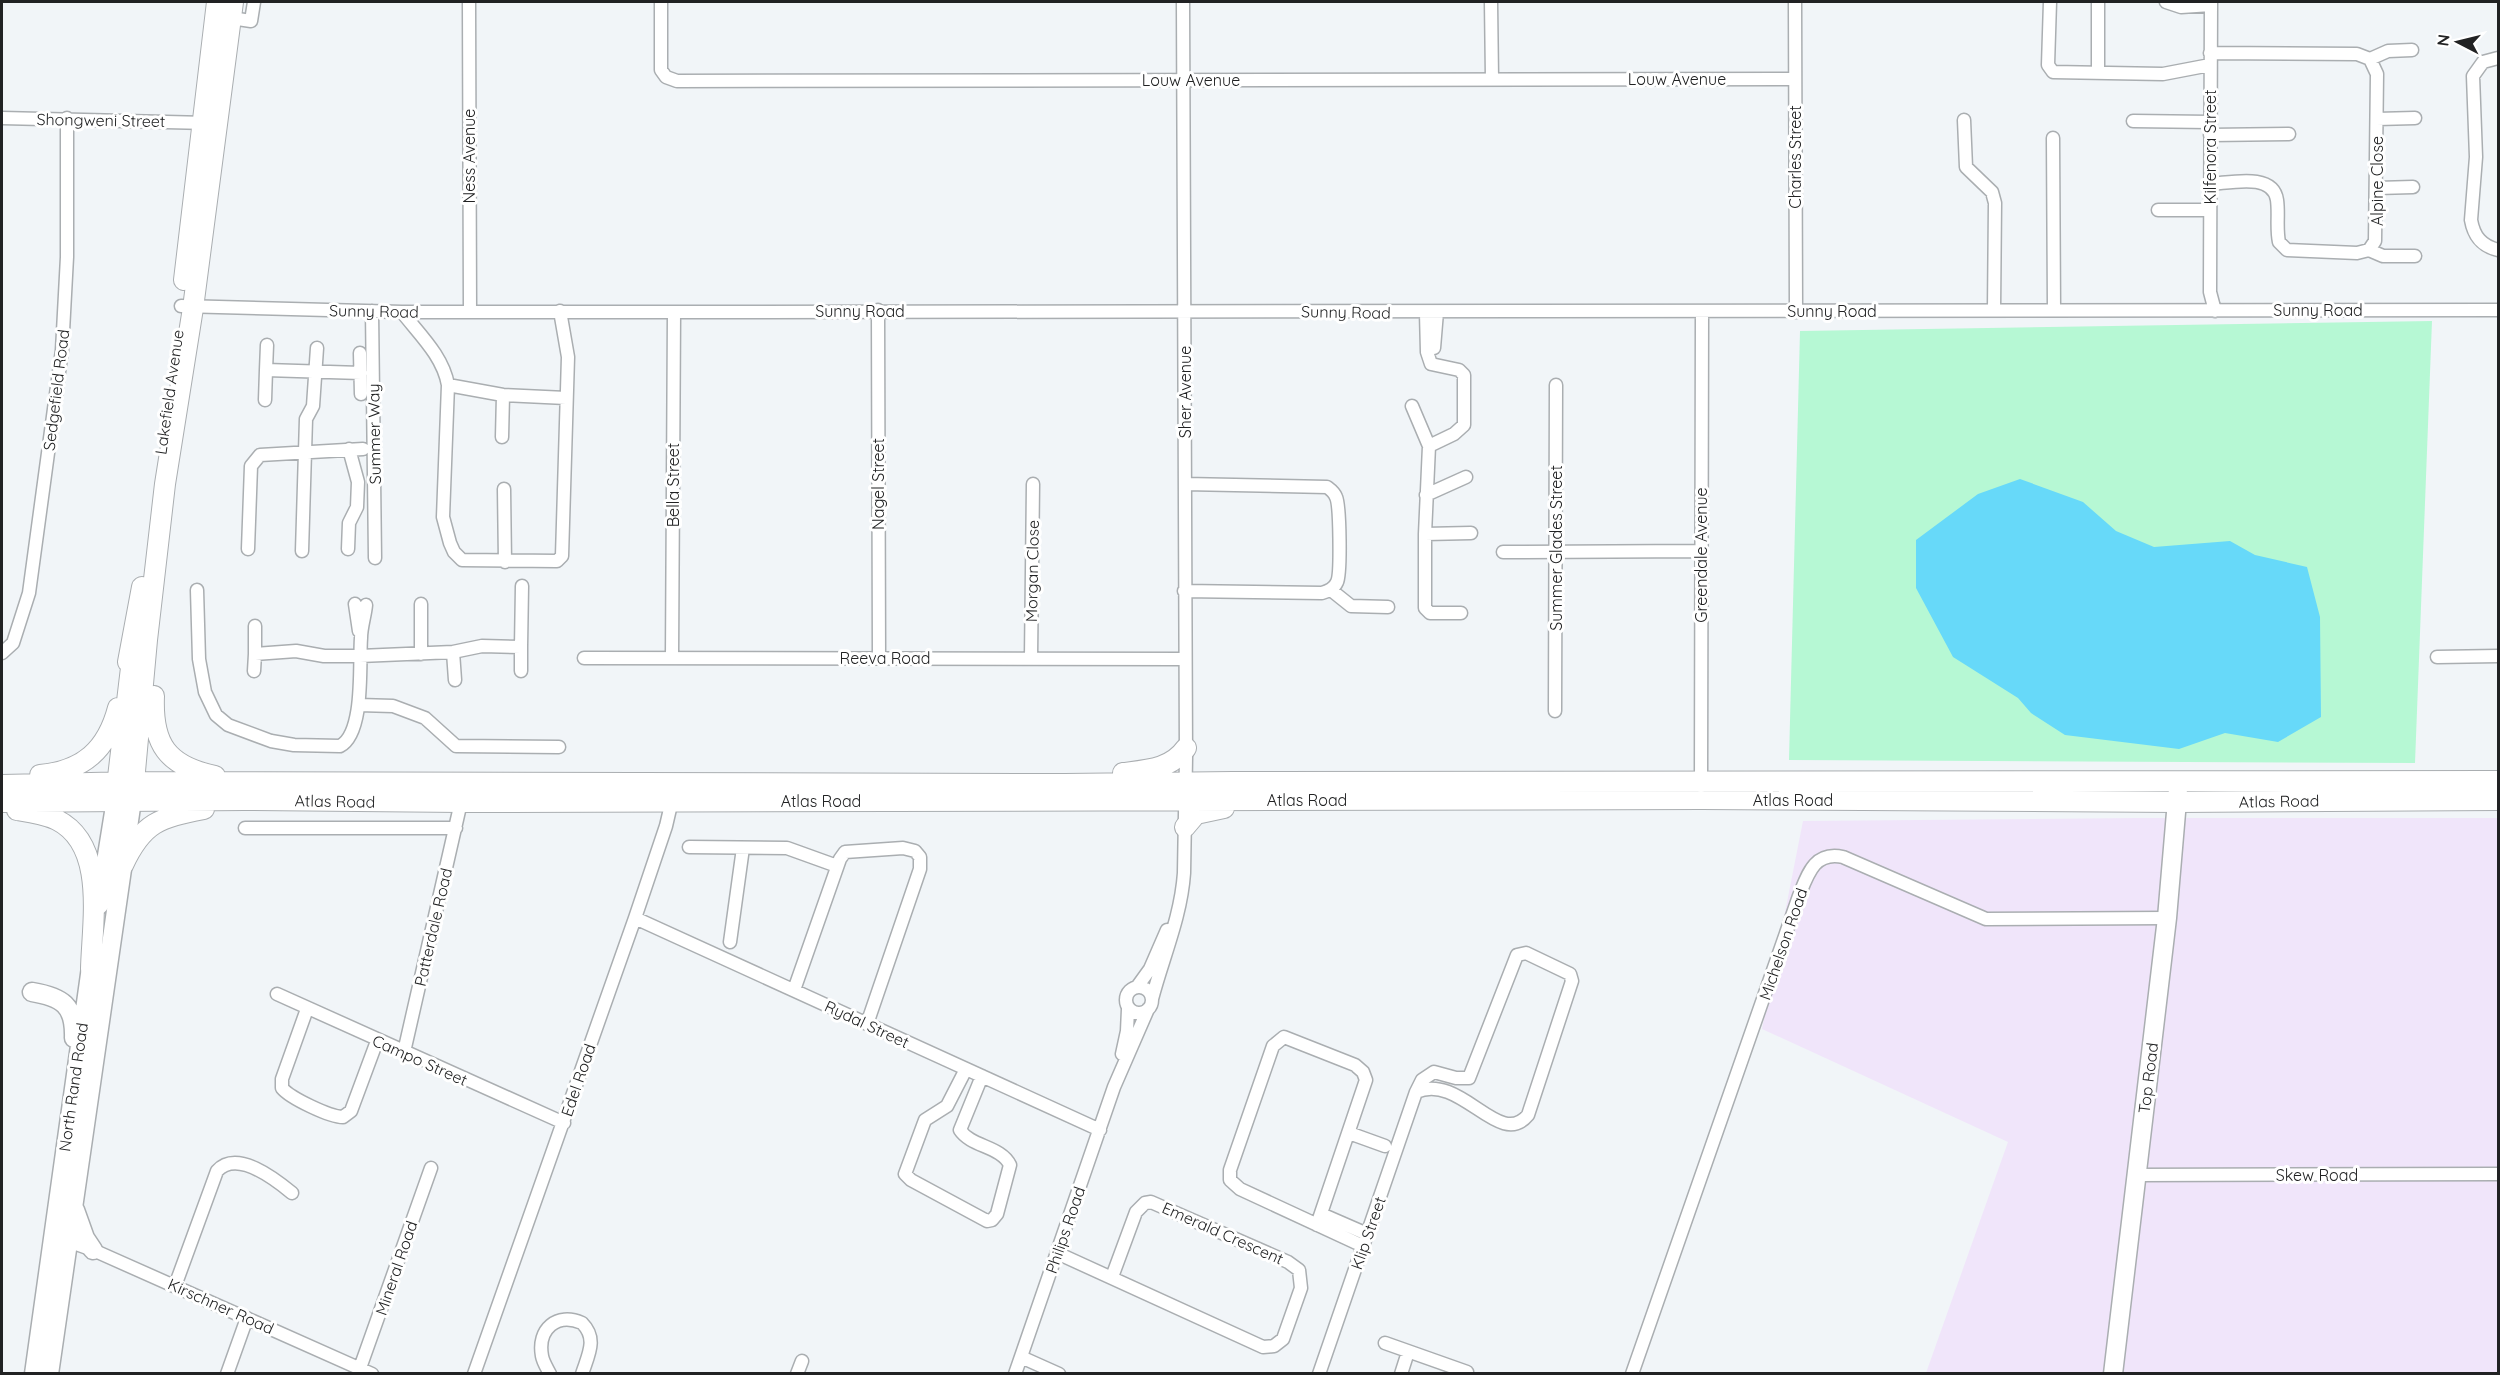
<svg xmlns="http://www.w3.org/2000/svg" width="2500" height="1375" viewBox="0 0 2500 1375" font-family="Quicksand,sans-serif">
<rect width="100%" height="100%" fill="#f1f5f8"/>
<path fill="#f0e5fa" d="M2136,818H2498V1373H1926L2008,1142L1762,1029L1803,821Z"/>
<path fill="#b6f8d4" d="M2432,321L2415,763L1789,760L1800,331Z"/>
<path fill="#67d9f9" d="M2020,479L2083,502L2116,531L2154,547L2230,541L2255,555L2307,567L2320,617L2321,717L2278,742L2225,733L2179,749L2065,735L2031,713L2018,698L1953,657L1916,588V540L1978,494Z"/>
<g fill="none" stroke-linecap="round" stroke-linejoin="round">
<defs>
<path id="street" d="M469,2L470,311
M661,2V70L666,77L677,81L1795,79
M1491,2L1492,79
M1795,2L1796,312
M2050,2L2048,65L2053,72L2163,74L2210,65
M2098,2V72
M2166,2L2181,7L2211,5
M2211,2L2210,292L2215,311
M231,18L251,21L254,2
M2210,53L2357,54L2370,59L2377,74L2375,241L2369,250L2357,253L2287,250L2279,242C2276,228 2279,214 2277,200C2273,172 2230,183 2210,184
M2498,58L2483,62L2473,76L2476,157L2471,220C2474,237 2482,246 2498,250
M2370,59L2388,51L2412,50
M2,118L207,123
M2377,119L2415,118
M1964,120L1966,167L1992,192L1995,203L1994,310
M2133,121L2210,122
M2210,135L2289,134
M2053,138L2054,310
M2377,188L2413,187
M2158,210H2210
M2369,250L2383,256H2415
M181,306L402,312H674L2498,310
M878,310L879,658
M372,311L375,558
M560,311L568,357L562,556L557,561L462,560L454,552L450,543L443,517L448,385L503,395L566,398
M402,312C419,334 443,356 448,385
M1426,313L1427,352L1431,364
M1434,348L1437,312
M360,353L361,394
M266,370L267,345
M265,400L266,370L361,373
M1412,406L1429,446L1454,434L1464,425V375L1459,370L1431,364
M502,437L503,395
M1429,446L1425,534V608L1430,613H1461
M504,489L505,562
M1426,495L1466,477
M1425,534L1471,533
M248,549L251,466L260,455L363,449
M348,549L349,523L357,507L358,482L349,449
M302,551L306,419L313,406L317,348
M1503,552L1700,551
M197,590L199,659L205,692L216,715L228,725L271,741L294,745L340,746C365,733 359,663 361,638C361,627 365,616 366,605
M1331,590L1351,606L1388,607
M1184,591L1322,593C1328,591 1334,589 1337,582C1341,574 1340,505 1336,497C1334,492 1331,490 1327,487L1185,484
M355,604L359,631
M255,626V654L296,651L324,656H360L453,652L482,646L521,647L522,586
M453,652L455,680
M2,653L13,643L29,593L62,350L67,257V118
M421,654V604
M2437,657L2498,656
M584,658L1185,659
M672,658L674,312
M1031,658L1033,484
M254,671L255,654
M521,671V647
M359,705L393,706L425,718L456,746L559,747
M1555,711L1556,385
M1701,786L1702,311
M245,828H456
M689,847L787,848L837,866
M635,918L1100,1130
M730,942L743,848
M1126 1000a13 13 0 1 1 26 0a13 13 0 1 1-26 0Z
M1137,987L1150,969L1167,930
M794,990L840,859L845,852L903,848L915,851L920,857V869L867,1024
M277,994L564,1123
M1152,999C1163,957 1181,917 1184,873L1186,757L1183,2
M307,1009L282,1079V1088C290,1098 330,1117 343,1117L351,1111L377,1041
M404,1052L461,802
M1122,1054L1127,1031L1128,1009
M966,1069L947,1106L925,1120L905,1174L911,1180L987,1221L992,1220L997,1214L1010,1165C1001,1146 971,1147 960,1130L982,1076
M1349,1133L1385,1146
M2136,1175L2498,1174
M1321,1214L1367,1234
M1317,1225L1366,1080L1363,1072L1355,1065L1284,1037L1273,1046L1230,1170V1180L1240,1189L1363,1246
M68,1241L93,1250L372,1374
M1057,1253L1263,1347L1274,1346L1283,1339L1301,1288L1299,1270L1288,1262L1151,1202L1145,1203L1136,1212L1112,1277
M175,1286L217,1171C237,1149 275,1179 292,1193
M1385,1343L1467,1372
M1021,1357L1059,1374
M360,1368L431,1168
M227,1374L247,1318
M474,1374L635,918L666,826L673,796
M550,1374C547,1368 543,1362 542,1356C537,1329 557,1312 582,1323C598,1339 588,1355 582,1374
M797,1374L802,1361
M1015,1374L1114,1087L1148,1009
M1319,1374L1416,1092L1422,1080L1434,1072L1456,1078H1469L1517,955L1526,953L1570,974L1572,981L1528,1115C1499,1150 1461,1072 1416,1092
M1401,1374L1408,1352
M1632,1374L1799,896C1808,873 1815,851 1843,857L1986,919L2167,918"/>
<path id="secondary" d="M99,905L116,800
M32,992C62,997 75,1005 74,1038
M75,1210L85,1238L93,1250
M34,1374L93,953
M49,1374L132,800
M2113,1374L2167,918L2178,789"/>
<path id="primary" d="M184,280L217,2
M128,662L142,587
M154,696C152,744 167,766 215,776
M1123,773C1148,770 1171,769 1186,748
M40,775C83,771 107,750 118,708
M2,785L135,782L1065,784L1233,782L2498,781
M133,793L147,640L165,484L193,308L233,2
M116,794L133,651
M2,802L244,800L461,802L1702,799L2177,802L2498,800
M17,810C30,812 45,814 57,820C107,845 92,923 91,969
M1185,827L1196,814L1224,808
M123,865C143,822 159,818 204,809"/>
</defs>
<use href="#street" stroke="#aaaeb1" stroke-width="15"/>
<use href="#secondary" stroke="#aaaeb1" stroke-width="21"/>
<use href="#primary" stroke="#aaaeb1" stroke-width="22"/>
<use href="#street" stroke="#fff" stroke-width="12"/>
<use href="#secondary" stroke="#fff" stroke-width="18"/>
<use href="#primary" stroke="#fff" stroke-width="20"/>
</g>
<g text-anchor="middle" dominant-baseline="central" stroke-width="6" stroke-linejoin="round" paint-order="stroke">
<g font-size="16" fill="#212223" stroke="#fff">
<text x="1677" y="79">Louw Avenue</text>
<text x="1191" y="80">Louw Avenue</text>
<text transform="translate(101 120) rotate(1)">Shongweni Street</text>
<text transform="translate(2210 147) rotate(-90)">Kilfenora Street</text>
<text transform="translate(469 156) rotate(-90)">Ness Avenue</text>
<text transform="translate(1795 157) rotate(-90)">Charles Street</text>
<text transform="translate(2377 181) rotate(-90)">Alpine Close</text>
<text x="2318" y="310">Sunny Road</text>
<text transform="translate(374 311) rotate(1)">Sunny Road</text>
<text x="860" y="311">Sunny Road</text>
<text x="1832" y="311">Sunny Road</text>
<text transform="translate(1346 312) rotate(1)">Sunny Road</text>
<text transform="translate(56 390) rotate(-83)">Sedgefield Road</text>
<text transform="translate(169 392) rotate(-82)">Lakefield Avenue</text>
<text transform="translate(1185 392) rotate(-90)">Sher Avenue</text>
<text transform="translate(374 434) rotate(-91)">Summer Way</text>
<text transform="translate(878 484) rotate(-90)">Nagel Street</text>
<text transform="translate(673 485) rotate(-90)">Bella Street</text>
<text transform="translate(1556 548) rotate(-90)">Summer Glades Street</text>
<text transform="translate(1701 555) rotate(-90)">Greendale Avenue</text>
<text transform="translate(1032 571) rotate(-89)">Morgan Close</text>
<text x="885" y="658">Reeva Road</text>
<text x="1307" y="800">Atlas Road</text>
<text x="1793" y="800">Atlas Road</text>
<text transform="translate(335 801) rotate(1)">Atlas Road</text>
<text x="821" y="801">Atlas Road</text>
<text transform="translate(2279 801) rotate(-1)">Atlas Road</text>
<text transform="translate(433 927) rotate(-77)">Patterdale Road</text>
<text transform="translate(1783 944) rotate(-71)">Michelson Road</text>
<text transform="translate(867 1024) rotate(25)">Rydal Street</text>
<text transform="translate(420 1060) rotate(24)">Campo Street</text>
<text transform="translate(2148 1078) rotate(-83)">Top Road</text>
<text transform="translate(578 1080) rotate(-71)">Edel Road</text>
<text transform="translate(73 1087) rotate(-82)">North Rand Road</text>
<text x="2317" y="1175">Skew Road</text>
<text transform="translate(1065 1230) rotate(-71)">Philips Road</text>
<text transform="translate(1223 1233) rotate(24)">Emerald Crescent</text>
<text transform="translate(1368 1233) rotate(-71)">Klip Street</text>
<text transform="translate(396 1268) rotate(-71)">Mineral Road</text>
<text transform="translate(221 1306) rotate(24)">Kirschner Road</text>
</g>
</g>
<rect width="2500" height="1375" fill="none" stroke="#212223" stroke-width="6"/>
<g transform="translate(2458 42) rotate(277)" stroke="#ffffff" stroke-width="4.5" paint-order="stroke">
<path d="M0-4.5L10 22L0 15L-10 22Z" fill="#212223"/>
<text y="-9" font-size="16" font-weight="bold" text-anchor="middle" fill="#212223">N</text>
</g>
</svg>
